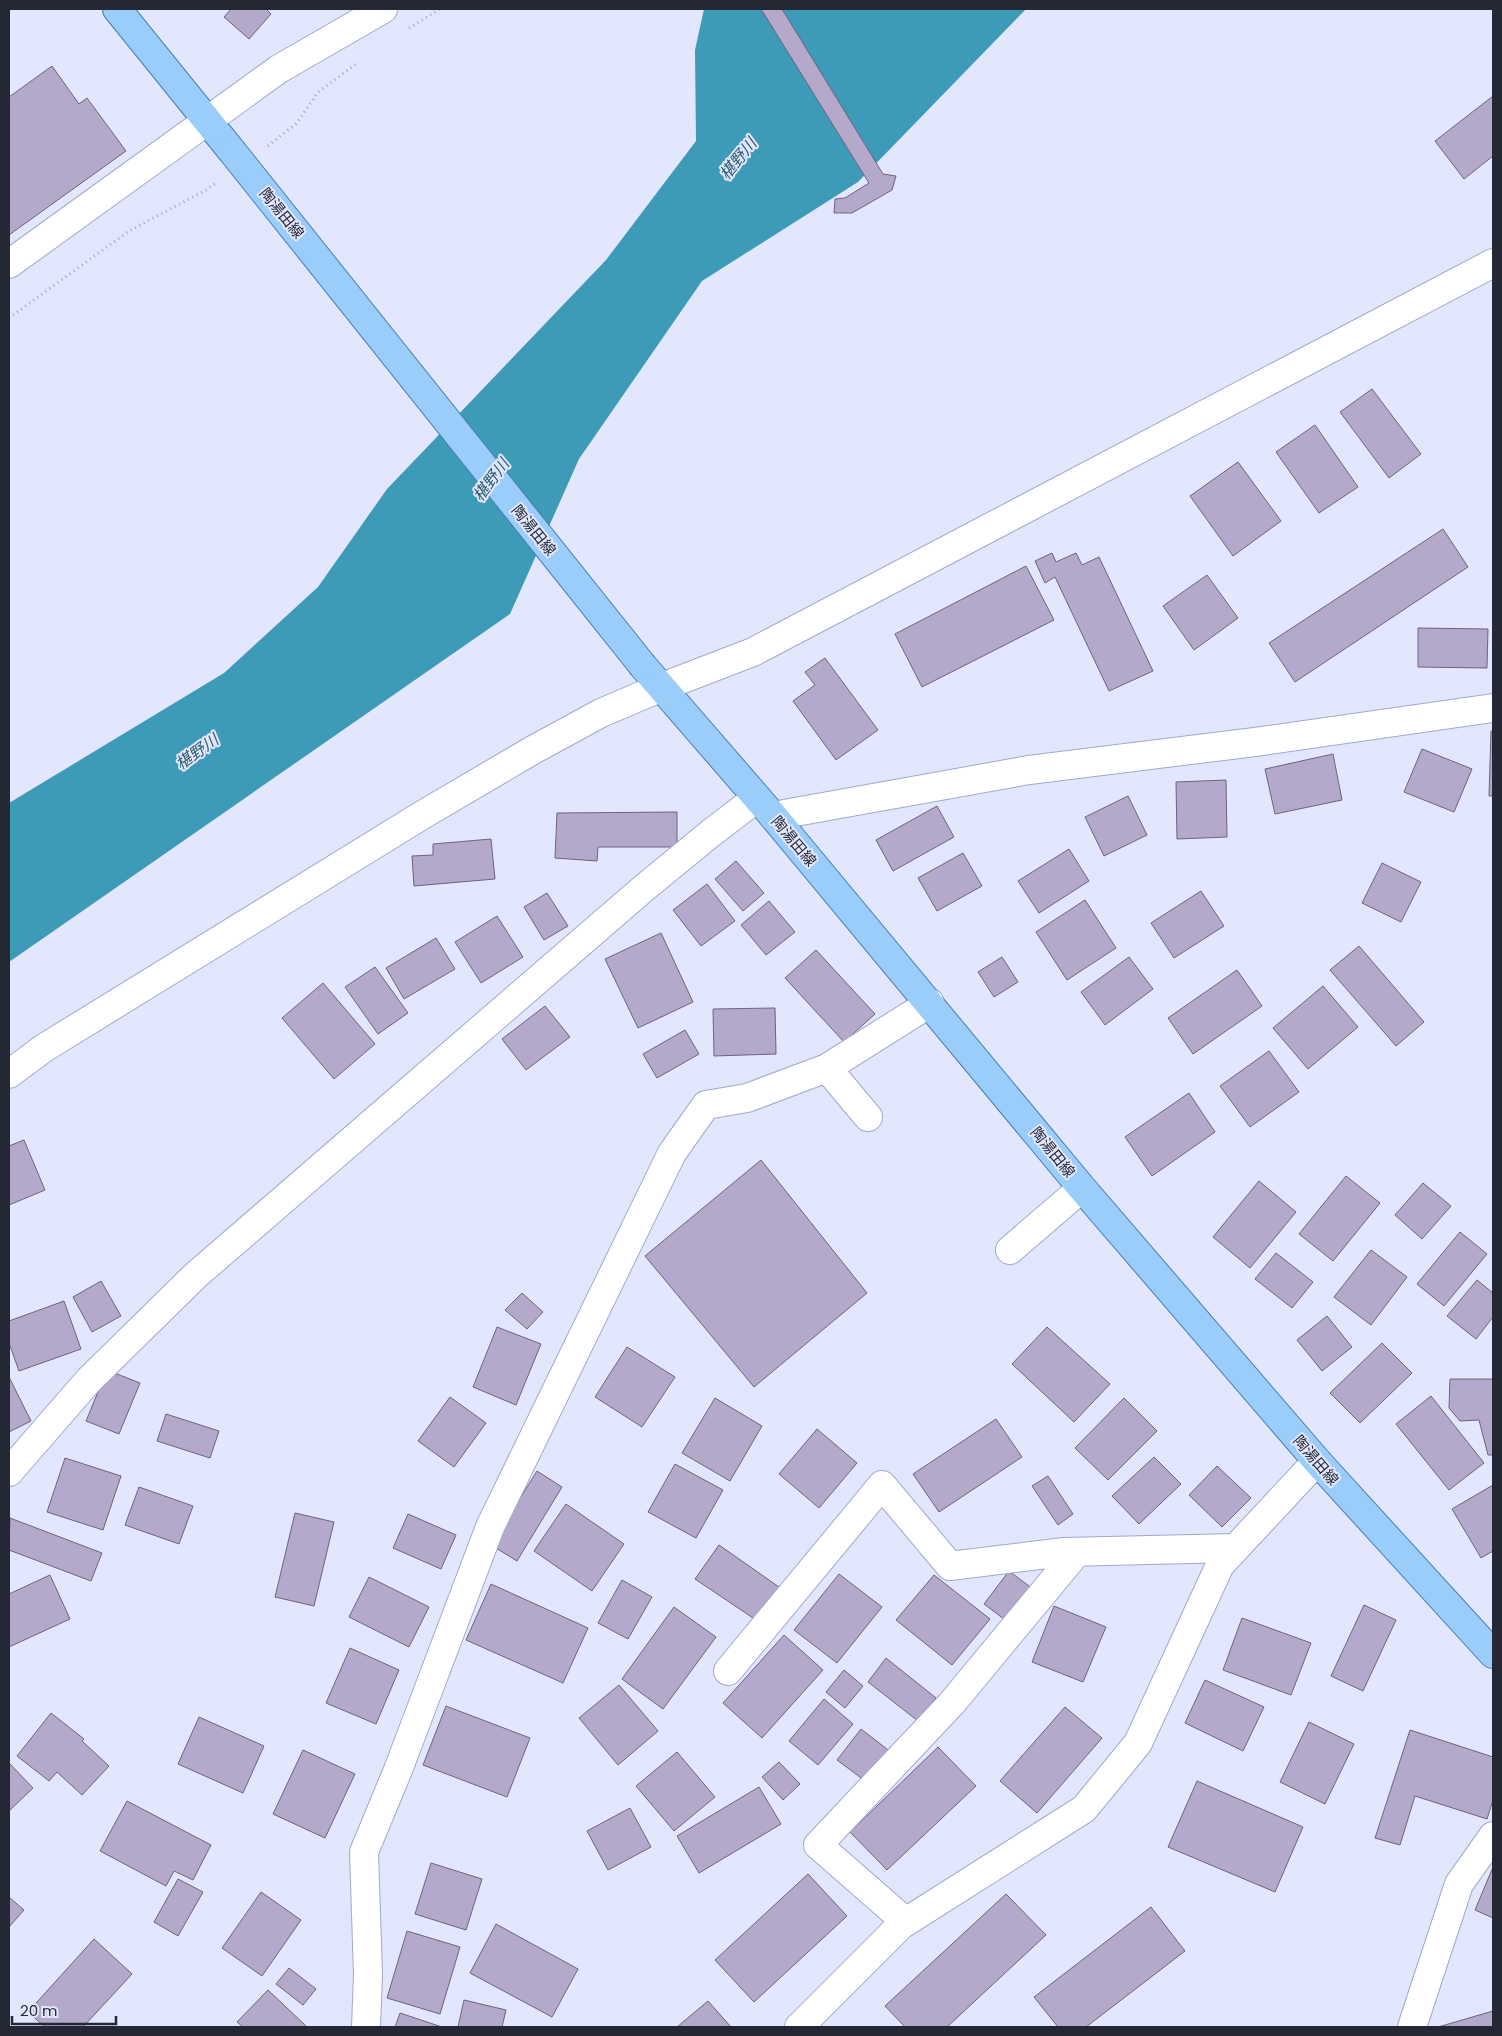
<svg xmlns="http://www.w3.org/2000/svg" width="1502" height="2036" viewBox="0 0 1502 2036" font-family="Poppins,'Noto Sans JP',sans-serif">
<rect width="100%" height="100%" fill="#e2e7fd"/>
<path fill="#3e9bb8" d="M704,9H1026L858,182L702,281L579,459L510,614L9,962V803L224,673L318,587L387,489L606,260L696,141L695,50Z"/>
<path fill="#b4a9ca" stroke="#6d6281" d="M231,9H266L271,14L249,39L224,17Z
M761,9H782L883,174L896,176L892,190L852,213H834L835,199L845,198L869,183Z
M52,66L79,104L87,98L126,151L9,235V97Z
M1493,96V156L1464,179L1435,141Z
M1372,389L1421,454L1389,478L1340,412Z
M1315,425L1358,487L1319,513L1276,452Z
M1238,462L1281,521L1233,556L1190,496Z
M1443,529L1468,567L1295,682L1269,643Z
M1052,553L1056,562L1076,553L1082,565L1099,557L1153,671L1109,691L1055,577L1045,583L1035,561Z
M1026,566L1054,620L922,687L895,634Z
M1207,575L1238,618L1194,650L1163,606Z
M1418,628L1488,629L1487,668L1418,667Z
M825,658L878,730L836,760L793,701L815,685L805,672Z
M1491,731H1493V796H1489Z
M1422,749L1472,769L1454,812L1404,792Z
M1333,754L1342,800L1275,814L1265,769Z
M1226,780L1227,837L1177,839L1176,782Z
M1128,796L1147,835L1104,856L1085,817Z
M937,806L954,837L893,871L876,840Z
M677,812V847H598L597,861L555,858L557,813Z
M491,839L495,879L414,886L412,856L433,855V844Z
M1069,849L1089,881L1039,913L1018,881Z
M963,853L982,886L937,911L918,878Z
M736,861L764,893L743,911L715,879Z
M1382,863L1421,882L1401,922L1362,903Z
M707,884L735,921L701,946L673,910Z
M1201,891L1224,926L1174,958L1151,923Z
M547,893L568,926L544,940L524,907Z
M1085,900L1116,948L1067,980L1036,932Z
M769,901L795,932L766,955L741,925Z
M497,916L523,957L481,983L455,942Z
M661,933L693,1002L638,1028L605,959Z
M436,938L455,969L404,999L386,968Z
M1359,946L1424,1022L1396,1046L1330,970Z
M816,950L875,1014L844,1042L785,978Z
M1002,957L1018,982L994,997L978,972Z
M1129,957L1153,989L1105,1025L1081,992Z
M375,967L408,1013L378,1034L345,987Z
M1237,970L1262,1006L1193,1054L1168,1018Z
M323,983L375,1044L334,1079L282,1018Z
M1323,986L1358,1027L1308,1069L1273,1028Z
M545,1006L570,1037L526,1070L502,1039Z
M775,1008L776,1054L714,1056L713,1009Z
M685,1030L699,1054L657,1078L643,1054Z
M1269,1051L1299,1092L1250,1127L1220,1086Z
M1189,1093L1215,1132L1152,1176L1125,1137Z
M24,1140L45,1190L9,1205V1146Z
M761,1160L867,1293L754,1387L645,1256Z
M1346,1176L1380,1203L1333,1261L1299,1234Z
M1259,1181L1296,1212L1250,1268L1213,1237Z
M1423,1183L1451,1206L1422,1239L1395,1215Z
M1460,1232L1487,1254L1444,1306L1417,1284Z
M1371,1250L1407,1277L1371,1325L1334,1297Z
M1276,1253L1313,1282L1292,1308L1255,1279Z
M1477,1280L1493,1293V1317L1476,1339L1447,1316Z
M101,1281L121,1316L92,1332L73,1297Z
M522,1293L543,1312L527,1329L505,1310Z
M64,1301L81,1349L19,1371L9,1343V1321Z
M1327,1316L1352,1347L1322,1371L1297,1340Z
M497,1327L541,1344L516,1405L473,1387Z
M1047,1327L1110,1384L1074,1422L1012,1364Z
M1382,1343L1412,1373L1360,1423L1330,1393Z
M627,1347L675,1377L642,1427L595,1397Z
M107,1370L140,1383L119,1434L86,1421Z
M9,1377L31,1421L9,1432Z
M1450,1379H1493V1455H1488L1479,1420L1460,1421L1449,1408Z
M1431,1396L1484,1463L1449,1490L1396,1424Z
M450,1397L486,1423L454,1467L418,1441Z
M715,1398L762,1426L730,1481L682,1453Z
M1124,1398L1157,1431L1108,1480L1075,1448Z
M166,1414L219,1431L210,1458L157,1441Z
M996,1419L1022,1457L939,1512L913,1474Z
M817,1429L857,1463L819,1508L779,1474Z
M1154,1457L1181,1484L1139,1524L1112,1496Z
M65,1458L121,1476L103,1530L47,1512Z
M675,1464L723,1490L696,1538L648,1512Z
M1217,1466L1251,1498L1222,1527L1189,1495Z
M537,1471L562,1487L517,1561L491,1545Z
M1048,1476L1073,1514L1058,1525L1032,1486Z
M1493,1485V1551L1481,1558L1452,1509Z
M139,1487L193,1506L179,1544L125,1525Z
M566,1504L624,1544L592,1591L534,1551Z
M295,1513L334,1522L314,1606L275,1597Z
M408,1514L456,1535L441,1569L393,1548Z
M10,1518L102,1553L91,1581L9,1550Z
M719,1545L779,1587L756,1620L695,1579Z
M1009,1571L1033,1589L1008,1622L984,1604Z
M839,1574L882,1607L837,1663L794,1630Z
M50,1575L70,1619L9,1647V1594Z
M934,1575L990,1619L952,1665L896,1620Z
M369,1577L429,1607L409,1647L349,1617Z
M622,1580L652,1597L628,1639L598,1623Z
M491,1584L588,1628L563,1683L466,1640Z
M1364,1605L1396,1620L1363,1691L1331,1676Z
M1054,1606L1106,1627L1083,1682L1032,1662Z
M674,1607L716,1637L663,1709L622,1679Z
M1242,1618L1311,1643L1291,1695L1223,1670Z
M784,1635L823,1670L762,1738L723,1703Z
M350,1648L399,1670L376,1724L326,1703Z
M886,1658L936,1698L918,1721L868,1682Z
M844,1670L863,1686L845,1708L826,1692Z
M1205,1680L1264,1707L1243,1751L1185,1723Z
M619,1685L658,1731L618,1765L579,1718Z
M824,1699L853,1724L818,1765L789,1741Z
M446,1706L530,1738L507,1797L423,1765Z
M1065,1707L1102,1738L1037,1813L1000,1781Z
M51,1713L84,1739L82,1741L109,1766L82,1795L57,1772L49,1781L17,1756Z
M199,1717L264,1746L243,1793L178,1764Z
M1309,1722L1354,1744L1325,1804L1280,1782Z
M861,1729L896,1756L872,1786L837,1760Z
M1410,1730L1493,1757V1800L1487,1819L1415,1796L1400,1845L1375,1838Z
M938,1747L976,1786L887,1870L850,1832Z
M303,1750L355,1774L325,1838L273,1814Z
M677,1752L715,1797L674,1831L636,1786Z
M779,1762L800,1784L783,1800L762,1777Z
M9,1763L33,1788L9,1811Z
M1197,1781L1303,1827L1275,1892L1168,1847Z
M759,1787L781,1824L699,1873L677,1836Z
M127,1801L211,1845L193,1880L174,1871L166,1886L100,1851Z
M630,1808L651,1847L608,1870L587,1831Z
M431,1863L482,1879L466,1930L415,1914Z
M1493,1867V1918L1475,1910Z
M808,1874L847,1916L754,2002L715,1960Z
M178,1879L203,1892L178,1936L154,1922Z
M261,1892L301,1920L262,1976L222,1948Z
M1006,1894L1046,1935L947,2027H905L885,2006Z
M9,1897L24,1910L9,1927Z
M1151,1907L1185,1951L1086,2027H1058L1034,1997Z
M496,1924L578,1969L552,2017L470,1973Z
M407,1931L460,1947L440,2014L387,1998Z
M94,1939L132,1974L83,2027H45L28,2012Z
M289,1968L316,1989L303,2005L276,1984Z
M268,1990L306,2026L305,2027H243L237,2022Z
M464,2000L506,2010L502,2027H458Z
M708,2001L731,2027H677Z
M1493,2011V2027H1438Z
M400,2013L442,2027H395Z"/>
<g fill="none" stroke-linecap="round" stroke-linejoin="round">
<defs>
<path id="minor" d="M9,264L279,69L383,9
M773,816L1029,770L1255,742L1493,708
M827,1068L868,1117
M9,1074L44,1048L424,814L533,750L601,713L662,687L753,652L1493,263
M1010,1250L1082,1188
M9,1472L89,1380L196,1275L644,888L711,833L757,798
M728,1671L882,1485L950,1566L1064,1552L1235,1548
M906,1922L818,1845L952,1703L1077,1552
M366,2027L368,1975L364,1852L398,1770L490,1527L672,1153L706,1105L747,1098L827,1068L930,1003
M799,2027L901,1925L1084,1809L1138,1743L1220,1565L1317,1461
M1412,2027L1459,1884L1493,1836"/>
<path id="major" d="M117,9L231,150
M643,666L773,816L1082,1188L1317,1461L1493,1654"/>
</defs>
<use href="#minor" stroke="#a1a9ca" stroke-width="30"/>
<use href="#major" stroke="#457db3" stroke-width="30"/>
<path stroke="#a1a6b8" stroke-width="3" stroke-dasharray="1 4" stroke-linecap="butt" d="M409,28L440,9
M268,146L297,123L318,92L356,64
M9,318L129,231L206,190L216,183"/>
<use href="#minor" stroke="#fff" stroke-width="28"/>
<use href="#major" stroke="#9acdfa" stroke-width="28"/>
<defs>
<path id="major-bridge" d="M231,150L643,666"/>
</defs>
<use href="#major-bridge" stroke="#457db3" stroke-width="30" stroke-linecap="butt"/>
<use href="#major-bridge" stroke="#9acdfa" stroke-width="28"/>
</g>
<g text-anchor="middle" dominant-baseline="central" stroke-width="4" stroke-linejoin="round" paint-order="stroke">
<g font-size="15" fill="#242734" stroke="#e2e7fd">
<text transform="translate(282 213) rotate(51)">陶湯田線</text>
<text transform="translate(534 530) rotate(51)">陶湯田線</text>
<text transform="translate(794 841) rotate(50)">陶湯田線</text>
<text transform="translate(1053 1152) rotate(51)">陶湯田線</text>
<text transform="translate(1316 1460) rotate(49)">陶湯田線</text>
</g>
<g font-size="16" font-style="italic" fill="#2b5d6d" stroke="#e2e7fd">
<text transform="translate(738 159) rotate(-51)">椹野川</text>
<text transform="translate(491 480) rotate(-53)">椹野川</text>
<text transform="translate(197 752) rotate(-36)">椹野川</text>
</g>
</g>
<rect width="1502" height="2036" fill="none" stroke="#242734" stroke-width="20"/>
<path d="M12 2016v8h104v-8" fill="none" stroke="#242734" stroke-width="2.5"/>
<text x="20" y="2016" font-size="15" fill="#242734" stroke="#e2e7fd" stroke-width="4" paint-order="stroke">20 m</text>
</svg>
